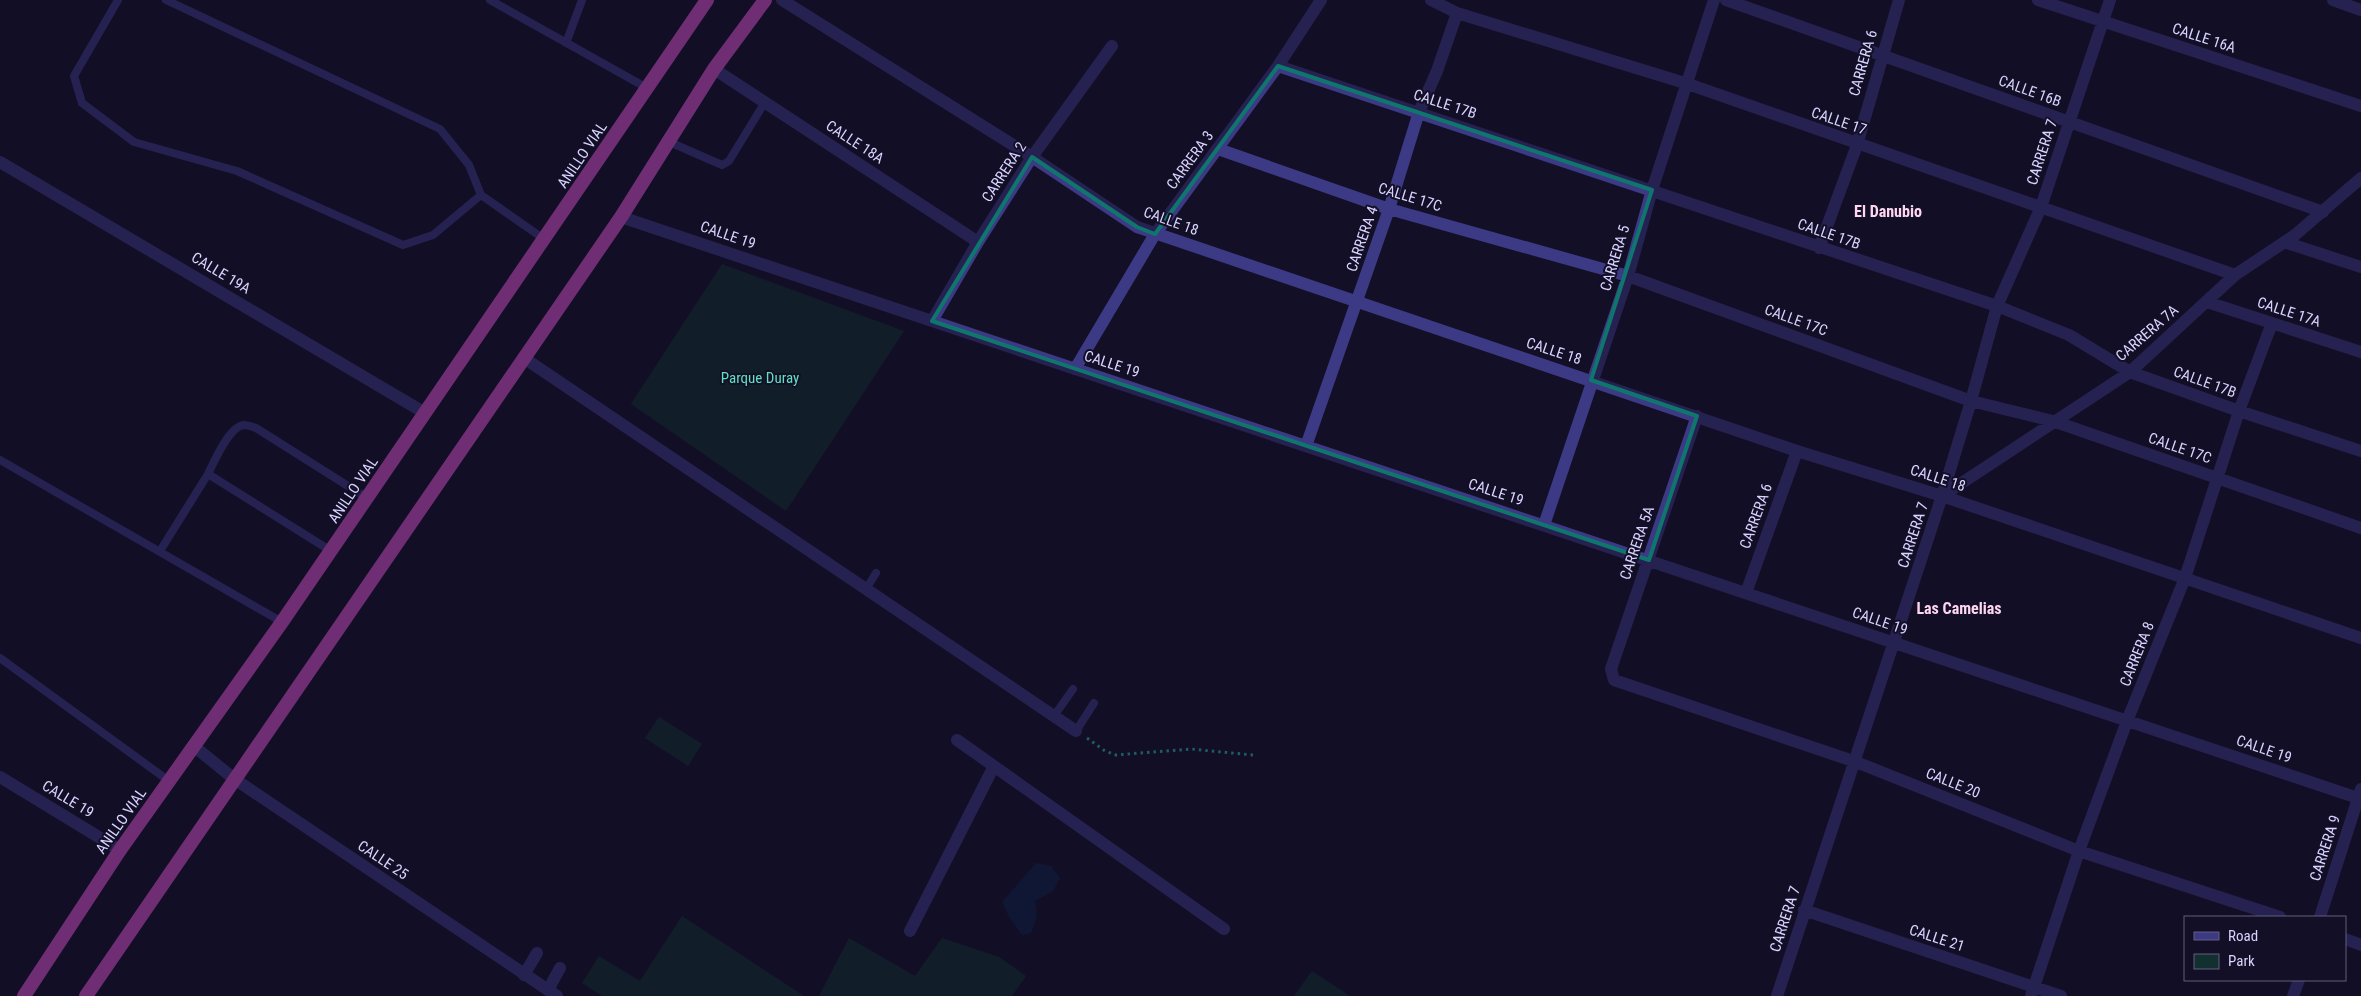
<svg xmlns="http://www.w3.org/2000/svg" width="2361" height="996" viewBox="0 0 2361 996" font-family="'Roboto Condensed',sans-serif">
<rect width="100%" height="100%" fill="#130f26"/>
<path fill="#12302f" d="M722,264L904,331L786,511L631,404Z
M659,717L702,744L688,766L645,738Z
M682,916L804,996H602L582,983L599,956L640,981Z
M849,938L915,976L942,938L999,957L1026,976L1012,996H819Z
M1312,971L1350,996H1294Z"/>
<path fill="#0c2248" d="M1036,863L1051,866L1060,878L1053,891L1035,901L1037,917L1031,933L1022,935L1009,917L1002,902Z"/>
<g fill="none" stroke-linecap="round" stroke-linejoin="round">
<path stroke="#2fb8b0" stroke-width="3" stroke-dasharray="2.5 4" stroke-linecap="butt" d="M1087,738L1105,751L1116,755L1191,749L1253,755"/>
<path stroke="#3d3a85" stroke-width="8" d="M118,0L74,76L82,103L134,142L237,171L403,245L433,235L481,195
M166,0L440,129L469,165L481,195L544,239
M490,0L647,88
M566,43L582,0
M667,141L722,165L729,161L765,102
M0,460L282,622
M208,474C214,462 229,426 244,425C248,425 253,427 256,428L367,498
M160,551L208,474L331,551
M866,589L876,573
M0,658L169,781
M1054,716L1073,689
M1076,731L1094,703"/>
<path stroke="#3d3a85" stroke-width="12" d="M1431,0L1457,13L1688,84L2235,275
M1726,0L2323,212
M2038,0L2361,106
M2333,0L2361,10
M1278,66L1997,306L2069,335L2130,372L2239,411L2361,451
M714,69L978,242
M1218,149L1389,209L1628,276L1971,401L2053,421L2361,528
M0,162L425,413
M621,217L2361,799
M2284,242L2361,267
M1819,248L1857,145L1899,0
M2207,302L2361,352
M932,321L978,242L1032,157L1112,46
M524,358L1076,731
M1075,369L1155,234L1278,66L1321,0
M1697,416L1611,669L1614,680L1856,762L2079,851L2280,917
M1306,446L1389,209L1419,112L1437,71L1457,13
M1942,496L2130,372L2235,275L2295,235L2361,178
M1544,525L1628,276L1652,190L1714,0
M1746,593L1797,451
M957,740L1224,929
M0,777L120,850
M1804,910L2061,996
M2320,917L2361,789
M910,931L994,766
M2345,939L2361,945
M524,975L537,953
M548,990L560,968
M1777,996L1942,496L1971,401L1997,306L2041,207L2110,0
M2031,996L2079,851L2127,721L2185,578L2239,411L2272,323
M2293,996L2299,980"/>
<path stroke="#3d3a85" stroke-width="12" d="M782,0L1032,157L1137,227L1797,451L1942,496L2361,638
M195,747L233,778L557,996"/>
<path stroke="#e055d1" stroke-width="14" d="M24,996L120,850L282,622L707,0
M86,996L621,217L714,69L765,0"/>
</g>
<path d="M0 0H2361V996H0ZM1278,66L1652,190L1591,380L1697,416L1649,560L932,321L1032,157L1137,227L1155,234Z" fill="#130f26" fill-opacity=".55" fill-rule="evenodd"/>
<path fill="none" stroke="#0f766e" stroke-width="4" stroke-linejoin="round" d="M1278,66L1652,190L1591,380L1697,416L1649,560L932,321L1032,157L1137,227L1155,234Z"/>
<g text-anchor="middle" dominant-baseline="central" stroke-width="4" stroke-linejoin="round" paint-order="stroke">
<g font-size="15" fill="#d9d4ff" stroke="#130f26">
<text transform="translate(2204 38) rotate(18)">CALLE 16A</text>
<text transform="translate(1863 63) rotate(-74)">CARRERA 6</text>
<text transform="translate(2030 91) rotate(20)">CALLE 16B</text>
<text transform="translate(1445 104) rotate(18)">CALLE 17B</text>
<text transform="translate(1839 121) rotate(19)">CALLE 17</text>
<text transform="translate(855 142) rotate(33)">CALLE 18A</text>
<text transform="translate(2042 152) rotate(-72)">CARRERA 7</text>
<text transform="translate(582 155) rotate(-56)">ANILLO VIAL</text>
<text transform="translate(1190 160) rotate(-54)">CARRERA 3</text>
<text transform="translate(1004 172) rotate(-57)">CARRERA 2</text>
<text transform="translate(1410 197) rotate(17)">CALLE 17C</text>
<text transform="translate(1171 221) rotate(20)">CALLE 18</text>
<text transform="translate(1829 234) rotate(19)">CALLE 17B</text>
<text transform="translate(728 235) rotate(19)">CALLE 19</text>
<text transform="translate(1362 239) rotate(-71)">CARRERA 4</text>
<text transform="translate(1615 258) rotate(-73)">CARRERA 5</text>
<text transform="translate(221 273) rotate(31)">CALLE 19A</text>
<text transform="translate(2289 312) rotate(18)">CALLE 17A</text>
<text transform="translate(1796 320) rotate(20)">CALLE 17C</text>
<text transform="translate(2147 333) rotate(-41)">CARRERA 7A</text>
<text transform="translate(1554 351) rotate(18)">CALLE 18</text>
<text transform="translate(1112 364) rotate(18)">CALLE 19</text>
<text transform="translate(2205 382) rotate(20)">CALLE 17B</text>
<text transform="translate(2180 448) rotate(19)">CALLE 17C</text>
<text transform="translate(1938 478) rotate(18)">CALLE 18</text>
<text transform="translate(353 490) rotate(-56)">ANILLO VIAL</text>
<text transform="translate(1496 492) rotate(18)">CALLE 19</text>
<text transform="translate(1756 516) rotate(-70)">CARRERA 6</text>
<text transform="translate(1913 535) rotate(-72)">CARRERA 7</text>
<text transform="translate(1637 543) rotate(-71)">CARRERA 5A</text>
<text transform="translate(1880 621) rotate(19)">CALLE 19</text>
<text transform="translate(2137 654) rotate(-68)">CARRERA 8</text>
<text transform="translate(2264 749) rotate(19)">CALLE 19</text>
<text transform="translate(1953 783) rotate(22)">CALLE 20</text>
<text transform="translate(68 799) rotate(31)">CALLE 19</text>
<text transform="translate(121 821) rotate(-55)">ANILLO VIAL</text>
<text transform="translate(2325 848) rotate(-72)">CARRERA 9</text>
<text transform="translate(383 860) rotate(34)">CALLE 25</text>
<text transform="translate(1785 919) rotate(-72)">CARRERA 7</text>
<text transform="translate(1937 938) rotate(18)">CALLE 21</text>
</g>
<g font-size="15" fill="#5fe0c0" stroke="#130f26">
<text x="760" y="378">Parque Duray</text>
</g>
<g font-size="16" font-weight="bold" fill="#ffd6f0" stroke="#130f26">
<text x="1888" y="211">El Danubio</text>
<text x="1959" y="608">Las Camelias</text>
</g>
</g>
<rect x="2184" y="916" width="162" height="65" fill="#130f26" stroke="#625e7d"/>
<rect x="2194" y="932" width="25" height="8" fill="#3d3a85" stroke="#625e7d"/>
<text x="2228" y="941" font-size="15" fill="#d9d4ff">Road</text>
<rect x="2194" y="954" width="25" height="15" fill="#12302f" stroke="#625e7d"/>
<text x="2228" y="966" font-size="15" fill="#d9d4ff">Park</text>
</svg>
